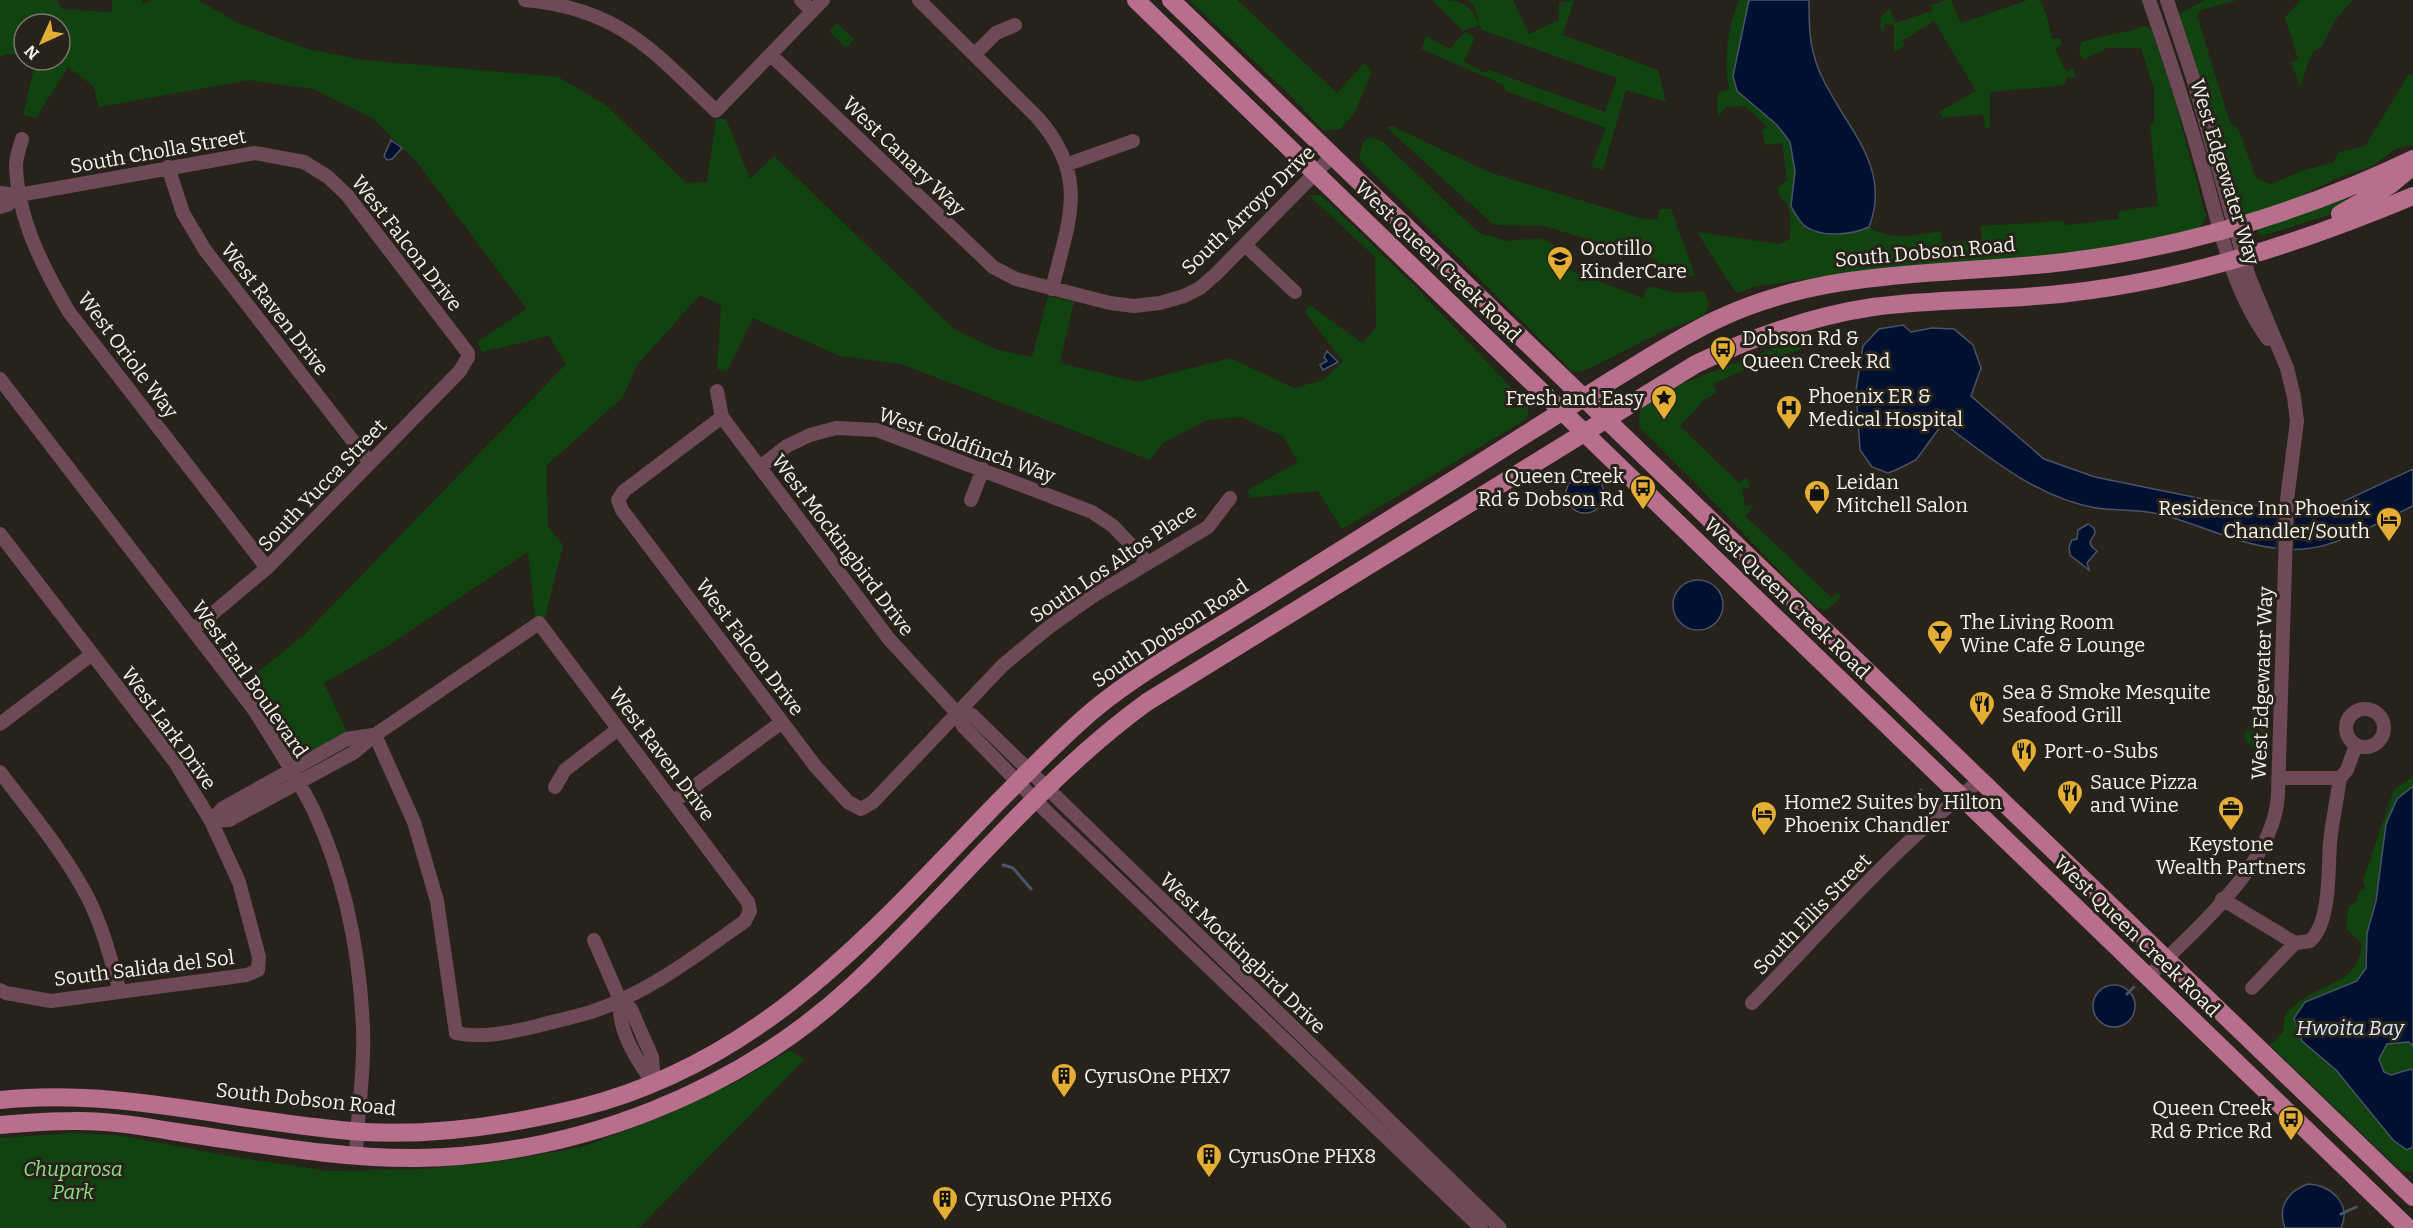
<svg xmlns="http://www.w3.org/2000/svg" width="2413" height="1228" viewBox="0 0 2413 1228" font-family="Bitter,serif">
<rect width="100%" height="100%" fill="#28231a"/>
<path fill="#104310" d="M0,0H57L62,9L112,12V0H141L143,4L152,0H198L240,24L308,49L363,60L558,77L606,105L686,183L707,182L716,119H726L750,179L774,156L954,329L995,349L1032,357L1048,296L1074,302L1060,363L1138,382L1230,358L1294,388L1323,380L1343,361L1305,312L1310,305L1362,343L1376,328L1375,257L1309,195H1321L1413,284L1529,406L1527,419L1342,529L1318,491L1249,498L1248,490L1298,462L1284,437L1241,417L1207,420L1163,443L1150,460L901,364L840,356L753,318L727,371L717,369L721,305L700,295L637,365L623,397L546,466L548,526L563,545L545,617H535L528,552L386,647L324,683L348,735L306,757L298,754L268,700L249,679L303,636L566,364L549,336L482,352L477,342L527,309L417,162L371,117L313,89L249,80L99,107L93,86L68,67L36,118L23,115L36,60H60V24H24V55L8,54L0,57Z
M1189,0H1237L1337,93L1364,63L1372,71L1355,112L1340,130H1323L1288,93Z
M1432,0C1460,0 1468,0 1479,23L1475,7L1468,0H1513L1529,34L1559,20V3L1574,0L1563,35L1658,70L1666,102L1626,90L1603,170L1591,167L1606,128L1506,91L1502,84L1421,49L1426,36L1450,49L1465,32L1475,37L1464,62L1485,73L1489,70L1605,112L1617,78L1482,30L1480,25L1463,31Z
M1739,0H1749L1733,76L1737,91L1777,125L1790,142L1795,171L1791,206C1819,232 1831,242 1869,227C1893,242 1915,235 1941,231L1942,243L1983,239L1980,226L2063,221L2064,225L2119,219L2118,211L2158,206L2150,125H2154V89L2141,48H2107L2083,60L2079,50L2082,42C2103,35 2123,34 2144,26L2152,30L2174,97L2206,217L2199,229L2099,250L1824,277L1754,287L1738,293C1731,288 1705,244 1697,232L1779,244L1790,239C1790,229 1792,217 1788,207C1785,200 1779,197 1777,189L1787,180L1782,143L1765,145L1762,130L1768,127L1745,106L1726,107L1717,118L1718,92L1729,89C1723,60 1728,27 1739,0Z
M1947,0H1951L1961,23L2028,0H2040L2046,13L2052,39L2060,38L2062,45L2055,48L2066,72L2073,68L2075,77L2066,78V85L1990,92V128H1985L1983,114L1943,118L1939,112L1976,91L1934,21L1902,41L1905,46L1894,52V25L1885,24L1884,32L1880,26L1881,17L1890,9L1895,23L1932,11L1931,5Z
M2205,0H2237L2201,10L2197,16L2230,123L2238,128L2256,178L2271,184L2304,170L2333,163L2339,152L2365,146L2409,74L2413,75V145L2397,148L2371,167L2342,176L2282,205L2248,215L2236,209L2179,14Z
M2301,0H2353L2335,20L2322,46L2312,53L2300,87L2291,62L2298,59L2285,17Z
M837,23L854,39L846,48L829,31Z
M1392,126L1491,173L1639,218L1657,220L1660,209H1671L1695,275L1668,278L1653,273L1657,260L1544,226L1494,225L1386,127Z
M1370,137L1383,142L1479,233L1508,241L1541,238L1570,254L1565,268L1642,298L1649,286L1677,293L1704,291L1709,304L1704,316L1661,332L1587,370L1573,372L1359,159L1363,143Z
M2343,198L2350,202L2341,211L2262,236L2257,231L2260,225Z
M1792,341L1803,349L1763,361L1713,384L1716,393L1704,400L1680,426L1739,483L1746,477L1750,487L1742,489L1745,506L1754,505L1745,516L1832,598L1837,593L1841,597L1826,611L1815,606C1755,548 1700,485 1639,427L1640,407L1663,391Z
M2263,723L2269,728L2264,769L2250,762L2257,754L2244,737L2247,730L2258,732Z
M2413,776V786L2397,799L2367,933L2364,970L2357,981L2305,1002L2302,1041L2336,1070L2393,1140L2407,1150L2413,1147V1172L2400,1170L2270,1045L2283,1032L2285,1015C2292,1008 2299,1001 2307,996C2333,982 2359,978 2362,944L2346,928L2348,908L2358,899L2357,894L2365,888L2363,880L2394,790Z
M2409,1042L2413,1046V1068L2391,1075L2384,1072L2379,1059L2386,1044Z
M790,1050L804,1060L639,1228H0V1138L74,1133L116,1135L241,1158L329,1171L422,1169L496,1162L582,1147L666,1115L740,1080Z"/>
<path fill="#001030" stroke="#4a5468" stroke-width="1.5" d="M1749,0H1809C1809,25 1809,44 1818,68C1839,122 1894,163 1869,227C1852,235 1821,238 1805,226C1799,222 1795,213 1791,206L1795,171L1790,142L1777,125L1737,91L1733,76Z
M391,140L402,148L392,159L387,160L384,156Z
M1903,325L1911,332L1932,328L1954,329L1973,345L1981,368L1971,396L2044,459L2095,477L2208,500L2305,511H2323L2413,469V506C2378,522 2343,545 2304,549C2252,553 2208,526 2159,514C2139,509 2116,511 2096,508C2037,498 1989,457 1943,423L1916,460L1896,470L1888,473L1872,467L1860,450L1856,390L1863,346L1879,329Z
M1327,351L1338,362L1323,370L1320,365L1327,361L1324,357Z
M1566 494a19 19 0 1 1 38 0a19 19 0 1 1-38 0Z
M2088,524L2094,528L2095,533L2090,542L2092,547L2097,551L2087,563L2089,570L2070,555L2069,547L2072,540L2077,539L2078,530Z
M1673 605a25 25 0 1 1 50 0a25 25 0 1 1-50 0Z
M2413,786V1046L2409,1042L2387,1044L2379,1059L2384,1072L2391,1075L2411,1069L2413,1071V1147L2407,1150L2393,1140L2336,1070L2302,1041L2294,1018L2305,1002L2357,981L2366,968L2367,933L2376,901L2386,824L2397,799Z
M2093 1006a21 21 0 1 1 42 0a21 21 0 1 1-42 0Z
M2308,1184C2331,1185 2352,1204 2341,1228H2285C2277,1207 2288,1191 2308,1184Z"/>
<path fill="#28231a" d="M2277,505L2295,507L2294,552L2275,553Z"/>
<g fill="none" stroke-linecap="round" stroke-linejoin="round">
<path stroke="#4a5468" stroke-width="3" d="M1595,482L1603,474
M1915,797L1921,790
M1003,865L1013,868L1031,889
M2127,994L2134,987
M2341,1214L2356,1207"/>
<path stroke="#6e4a58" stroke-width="14" d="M525,0C620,9 652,50 716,111L823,0
M801,0L812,11
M919,0L1037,117C1090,177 1069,219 1052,289
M2149,0C2168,54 2186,109 2202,165C2219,223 2231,289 2268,339
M975,54L996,33L1015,25
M771,55L993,267L1016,279L1110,303L1134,306L1160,303L1184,296L1200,288L1216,274L1332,156
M22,139C20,147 16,157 16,165C17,217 43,268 69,312L267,568
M1068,164L1133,141
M168,167L183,213L205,250L370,463
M0,193L19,195L255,153L304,162L328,177L347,195L468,353V357L460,371L267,568L193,630
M0,207L7,205L19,195
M1245,245L1295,292
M0,379L255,711C275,744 296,775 313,809C345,877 360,955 363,1029C365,1072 357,1114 356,1156
M717,391L722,417L889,639L956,712L963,726L1047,812L1481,1228
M722,417L624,491L618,500L622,510L816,767L848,802L861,809L873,802L1003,665L1049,627L1093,596L1208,527L1230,498
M760,467L787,446L810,435L836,428L877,430L1092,512L1113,526L1148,563
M971,500L983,469
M0,534L175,762L211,821L239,882L259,957L258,970L247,975L51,1001L6,993L0,990
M2346 728a19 19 0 1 1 38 0a19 19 0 1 1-38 0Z
M956,712L972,715L1500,1228
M0,724L91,655
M0,772C30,812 64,852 87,896C103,927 111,960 120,992
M2340,778L2347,770L2356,745
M555,787L565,770L618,729
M673,802L782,722
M211,821L229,820L353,753L375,735L539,623L748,902L750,911L745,921C697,955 648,993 591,1012C574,1017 555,1021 537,1026C512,1032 482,1039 456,1033L437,901L414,822L375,735
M211,821L223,808L347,739L373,735
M2222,899L2295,943L2310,941C2331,922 2328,869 2330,843C2332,822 2337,800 2340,778H2278
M594,940L620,1000L631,1009L652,1057L654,1084
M2148,977C2195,929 2275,864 2278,794L2287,500L2297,421L2294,397L2287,368L2249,277L2193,78L2167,0
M2252,988L2295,943
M620,1000C617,1030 637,1061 654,1084
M1752,1003C1826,927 1897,844 1981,780"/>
<path stroke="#b76f8d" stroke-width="18" d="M1136,0L2408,1228
M1171,0L2413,1197
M2340,214L2390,185L2412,167
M0,1100C124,1087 241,1124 364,1132C436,1136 509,1125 579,1108C762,1063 874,930 999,801C1031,769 1062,736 1097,707C1135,676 1179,651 1221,625C1283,587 1344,548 1405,510C1475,467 1543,423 1612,380C1647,359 1681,336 1718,319C1827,267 1947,276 2064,262C2185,247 2302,212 2413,159
M0,1125C24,1123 48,1121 72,1121C109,1120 147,1127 183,1133C261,1144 339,1159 418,1158C577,1155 737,1093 854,984C953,892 1037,782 1147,702L1696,364C1753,337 1811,316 1873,307C1937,298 2003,301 2068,293C2187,280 2303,242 2413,196"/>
</g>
<defs>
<symbol id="school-pin" viewBox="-11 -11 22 30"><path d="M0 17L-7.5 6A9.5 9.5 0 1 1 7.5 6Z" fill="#e4ae35" stroke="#28231a"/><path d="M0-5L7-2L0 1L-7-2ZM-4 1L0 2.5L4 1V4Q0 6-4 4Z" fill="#111"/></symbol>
<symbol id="bus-pin" viewBox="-11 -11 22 30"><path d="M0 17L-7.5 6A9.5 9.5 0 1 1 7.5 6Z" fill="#e4ae35" stroke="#28231a"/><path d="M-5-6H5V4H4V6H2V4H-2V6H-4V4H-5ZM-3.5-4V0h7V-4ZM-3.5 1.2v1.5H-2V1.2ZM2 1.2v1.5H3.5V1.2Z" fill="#111"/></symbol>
<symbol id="sight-pin" viewBox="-11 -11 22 30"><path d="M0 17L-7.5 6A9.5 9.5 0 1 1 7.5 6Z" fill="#e4ae35" stroke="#28231a"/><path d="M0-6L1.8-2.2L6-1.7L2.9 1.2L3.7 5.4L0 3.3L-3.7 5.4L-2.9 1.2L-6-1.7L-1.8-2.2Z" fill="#111"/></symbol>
<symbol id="hospital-pin" viewBox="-11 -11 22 30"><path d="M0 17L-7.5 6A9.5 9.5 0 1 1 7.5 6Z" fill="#e4ae35" stroke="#28231a"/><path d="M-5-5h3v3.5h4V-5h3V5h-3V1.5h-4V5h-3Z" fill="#111"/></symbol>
<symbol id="shop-pin" viewBox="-11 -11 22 30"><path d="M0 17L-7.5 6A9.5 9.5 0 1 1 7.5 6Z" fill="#e4ae35" stroke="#28231a"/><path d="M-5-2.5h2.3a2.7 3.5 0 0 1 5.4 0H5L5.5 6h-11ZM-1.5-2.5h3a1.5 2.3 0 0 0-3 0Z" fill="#111"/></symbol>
<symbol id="hotel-pin" viewBox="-11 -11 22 30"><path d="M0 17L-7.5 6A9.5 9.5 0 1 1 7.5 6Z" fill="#e4ae35" stroke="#28231a"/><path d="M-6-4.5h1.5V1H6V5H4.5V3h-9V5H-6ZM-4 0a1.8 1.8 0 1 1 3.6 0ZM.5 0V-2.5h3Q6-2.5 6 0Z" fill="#111"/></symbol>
<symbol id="bar-pin" viewBox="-11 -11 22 30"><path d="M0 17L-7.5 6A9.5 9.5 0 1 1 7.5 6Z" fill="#e4ae35" stroke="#28231a"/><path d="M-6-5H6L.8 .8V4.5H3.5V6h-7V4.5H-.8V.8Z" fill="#111"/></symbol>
<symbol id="restaurant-pin" viewBox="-11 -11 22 30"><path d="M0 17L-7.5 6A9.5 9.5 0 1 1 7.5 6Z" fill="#e4ae35" stroke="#28231a"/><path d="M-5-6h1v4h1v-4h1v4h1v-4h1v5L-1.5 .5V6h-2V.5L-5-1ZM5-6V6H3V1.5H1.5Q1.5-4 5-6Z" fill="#111"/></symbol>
<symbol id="office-pin" viewBox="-11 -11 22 30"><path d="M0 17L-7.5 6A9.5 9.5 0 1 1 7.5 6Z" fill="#e4ae35" stroke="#28231a"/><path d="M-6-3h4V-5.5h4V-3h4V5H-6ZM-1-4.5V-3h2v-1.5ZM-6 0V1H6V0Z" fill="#111"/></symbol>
<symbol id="building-pin" viewBox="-11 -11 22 30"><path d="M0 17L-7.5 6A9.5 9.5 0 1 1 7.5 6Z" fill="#e4ae35" stroke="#28231a"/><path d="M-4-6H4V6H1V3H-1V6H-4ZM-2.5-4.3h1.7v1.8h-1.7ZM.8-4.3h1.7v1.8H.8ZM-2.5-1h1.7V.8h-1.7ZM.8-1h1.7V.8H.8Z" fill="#111"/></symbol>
</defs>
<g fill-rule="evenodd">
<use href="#school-pin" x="1545" y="244" width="30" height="40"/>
<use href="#bus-pin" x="1708" y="334" width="30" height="40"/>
<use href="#sight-pin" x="1649" y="383" width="30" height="40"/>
<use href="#hospital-pin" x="1774" y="393" width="30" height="40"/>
<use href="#bus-pin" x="1628" y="473" width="30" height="40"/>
<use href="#shop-pin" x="1802" y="478" width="30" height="40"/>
<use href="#hotel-pin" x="2374" y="505" width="30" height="40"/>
<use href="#bar-pin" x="1925" y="618" width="30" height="40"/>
<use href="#restaurant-pin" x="1967" y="689" width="30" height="40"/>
<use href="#restaurant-pin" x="2009" y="736" width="30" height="40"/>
<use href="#restaurant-pin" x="2055" y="778" width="30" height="40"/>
<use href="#office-pin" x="2216" y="794" width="30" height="40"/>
<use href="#hotel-pin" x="1749" y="799" width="30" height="40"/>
<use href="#building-pin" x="1049" y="1061" width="30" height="40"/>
<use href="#bus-pin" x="2276" y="1104" width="30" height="40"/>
<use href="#building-pin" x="1194" y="1141" width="30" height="40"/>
<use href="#building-pin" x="930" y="1184" width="30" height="40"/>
</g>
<g text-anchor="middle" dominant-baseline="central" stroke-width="6" stroke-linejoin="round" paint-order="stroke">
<g font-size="20" fill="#f5f2eb" stroke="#28231a">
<text transform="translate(158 151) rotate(-10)">South Cholla Street</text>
<text transform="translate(904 156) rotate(44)">West Canary Way</text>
<text transform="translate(2225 172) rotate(73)">West Edgewater Way</text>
<text transform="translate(1248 210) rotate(-44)">South Arroyo Drive</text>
<text transform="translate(407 243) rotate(52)">West Falcon Drive</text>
<text transform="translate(1925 252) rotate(-5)">South Dobson Road</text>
<text transform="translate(1438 261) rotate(44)">West Queen Creek Road</text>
<text transform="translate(275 309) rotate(52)">West Raven Drive</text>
<text transform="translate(128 355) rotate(53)">West Oriole Way</text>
<text transform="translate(967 445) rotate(20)">West Goldfinch Way</text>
<text transform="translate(322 485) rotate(-46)">South Yucca Street</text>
<text transform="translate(843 545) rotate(53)">West Mockingbird Drive</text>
<text transform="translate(1113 563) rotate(-34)">South Los Altos Place</text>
<text transform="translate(1787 598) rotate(44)">West Queen Creek Road</text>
<text transform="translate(1170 633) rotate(-33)">South Dobson Road</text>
<text transform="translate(750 647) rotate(53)">West Falcon Drive</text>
<text transform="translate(250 679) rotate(55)">West Earl Boulevard</text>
<text transform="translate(2262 683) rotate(-88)">West Edgewater Way</text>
<text transform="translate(169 728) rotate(54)">West Lark Drive</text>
<text transform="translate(662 754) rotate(53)">West Raven Drive</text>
<text transform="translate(1812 914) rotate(-46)">South Ellis Street</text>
<text transform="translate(2137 936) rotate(44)">West Queen Creek Road</text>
<text transform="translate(1243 953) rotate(44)">West Mockingbird Drive</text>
<text transform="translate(144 968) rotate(-7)">South Salida del Sol</text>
<text transform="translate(306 1099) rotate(6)">South Dobson Road</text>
</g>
<g font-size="20" fill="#f5f2eb" stroke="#28231a" text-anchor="start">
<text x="1580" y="248">Ocotillo<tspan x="1580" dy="23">KinderCare</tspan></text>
<text x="1742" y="338">Dobson Rd &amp;<tspan x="1742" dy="23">Queen Creek Rd</tspan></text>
<text x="1808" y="396">Phoenix ER &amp;<tspan x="1808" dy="23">Medical Hospital</tspan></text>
<text x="1644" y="398" text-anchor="end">Fresh and Easy</text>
<text x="1624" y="476" text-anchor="end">Queen Creek<tspan x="1624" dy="23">Rd &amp; Dobson Rd</tspan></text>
<text x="1836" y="482">Leidan<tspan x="1836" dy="23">Mitchell Salon</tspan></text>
<text x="2370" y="508" text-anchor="end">Residence Inn Phoenix<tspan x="2370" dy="23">Chandler/South</tspan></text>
<text x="1960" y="622">The Living Room<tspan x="1960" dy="23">Wine Cafe &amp; Lounge</tspan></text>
<text x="2002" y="692">Sea &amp; Smoke Mesquite<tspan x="2002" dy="23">Seafood Grill</tspan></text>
<text x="2044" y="751">Port-o-Subs</text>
<text x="2090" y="782">Sauce Pizza<tspan x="2090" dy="23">and Wine</tspan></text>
<text x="1784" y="802">Home2 Suites by Hilton<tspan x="1784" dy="23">Phoenix Chandler</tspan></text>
<text x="2231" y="844" text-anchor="middle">Keystone<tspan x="2231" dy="23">Wealth Partners</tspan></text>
<text x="1084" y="1076">CyrusOne PHX7</text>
<text x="2272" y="1108" text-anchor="end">Queen Creek<tspan x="2272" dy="23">Rd &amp; Price Rd</tspan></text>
<text x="1228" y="1156">CyrusOne PHX8</text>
<text x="964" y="1199">CyrusOne PHX6</text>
</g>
<g font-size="20" font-style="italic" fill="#8ade86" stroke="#28231a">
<text x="73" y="1169">Chuparosa<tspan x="73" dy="23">Park</tspan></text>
</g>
<g font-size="21" font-style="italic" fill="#d7e4f7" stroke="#28231a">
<text x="2350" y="1028">Hwoita Bay</text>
</g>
</g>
<g transform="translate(42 42) rotate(225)"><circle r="28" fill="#28231a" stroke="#7a766e" stroke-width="1.5"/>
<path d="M0-4.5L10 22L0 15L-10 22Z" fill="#e4ae35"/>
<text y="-9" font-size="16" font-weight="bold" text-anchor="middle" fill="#f5f2eb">N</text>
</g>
</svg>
